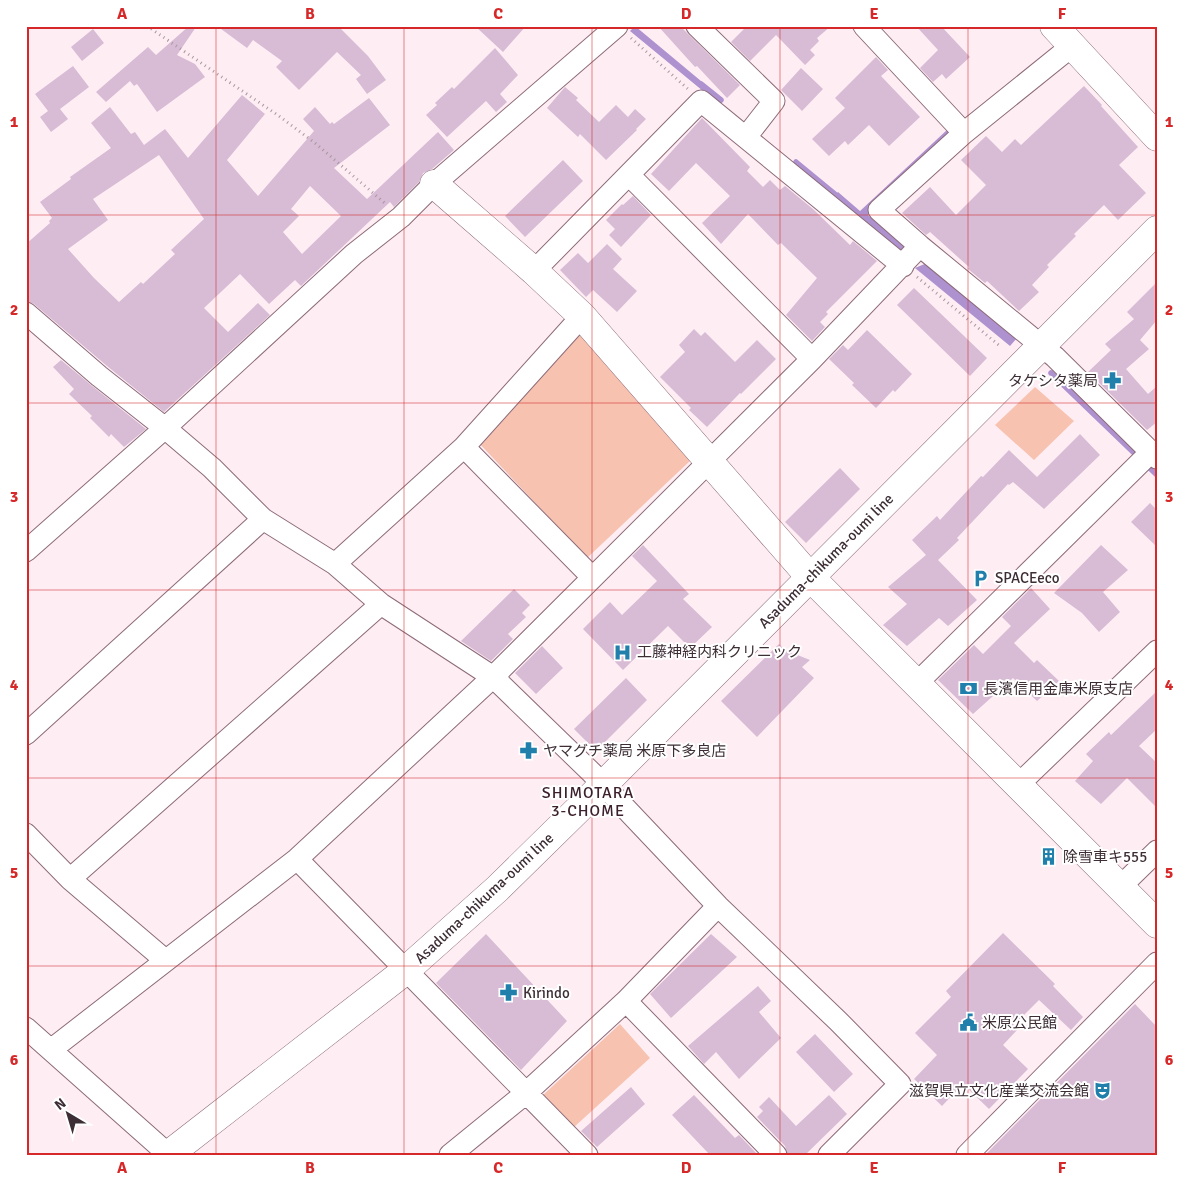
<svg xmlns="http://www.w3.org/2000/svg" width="1183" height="1181" viewBox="0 0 1183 1181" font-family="Signika,'Noto Sans JP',sans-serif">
<rect width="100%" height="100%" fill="#feeef4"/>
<path fill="#f7c2b0" d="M581,333L691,460L587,558L477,441Z
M1035,387L1074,421L1034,460L995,425Z
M620,1024L650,1058L573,1128L543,1095Z"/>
<path fill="#ae92cf" d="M635,26L707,86L703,91L630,31Z
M948,129L951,140L868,215L905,244L902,257L832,199L838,192L860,211Z
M927,263L1017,338L1010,346L915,268Z"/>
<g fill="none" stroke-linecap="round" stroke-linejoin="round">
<path stroke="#ae92cf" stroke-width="5.5" d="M701,84L721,100
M796,162L841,199
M1051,373L1157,475"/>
</g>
<path fill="#d8bbd5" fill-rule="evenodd" d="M189,26L196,27L177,55L195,64L205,77L157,112L137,84L134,86L130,81L106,102L96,92L148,47L156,55Z
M217,26H338L368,56L386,80L367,94L356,79L361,75L337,52L299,90L276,67L282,61L253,40L247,48Z
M475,26H526L503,52Z
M658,26H680L740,85L727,98L697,66L695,67Z
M747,26H831L817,38L819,41L810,50L815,55L805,65L776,35L750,61L731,42Z
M916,26H941L970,57L946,79L942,74L933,82L920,68L938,50Z
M93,29L104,43L82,61L71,47Z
M495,48L518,75L500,94L507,102L496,112L486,101L447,137L426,115L437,105L435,103L452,87L454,89Z
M876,57L888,70L881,76L920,117L889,146L869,125L848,145L845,141L829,156L812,139L845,108L835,98Z
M73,66L89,87L60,109L68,119L51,132L40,117L48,111L35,94Z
M801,68L823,89L802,111L781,90Z
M1084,86L1102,105L1101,106L1138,147L1119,165L1146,193L1118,220L1104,205L1074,234L1076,236L1047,265L1049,267L1032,285L1039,292L1019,311L987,281L985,283L968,269L969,267L930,232L926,235L902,213L930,187L956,215L986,185L961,160L986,136L1002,152L1015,139L1021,145Z
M565,87L578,98L576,100L599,122L616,105L628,117L635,109L646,119L636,129L637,130L606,160L580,134L578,137L547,108Z
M242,95L265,114L227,160L258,196L314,131L303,119L315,107L330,124L332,122L334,124L369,98L390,125L334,168L367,199L438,132L454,150L432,169L423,173L419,182L394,207L390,202L301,286L295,280L269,304L240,274L204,308L228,332L258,303L270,315L164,412L107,366L34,304L26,301V244L50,223L49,221L52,218L40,202L71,179L70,177L111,148L91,123L110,107L131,134L135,132L144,145L165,129L188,158ZM159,155L204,219L171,250L175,254L143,284L141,282L119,302L94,278L68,249L108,220L93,199ZM310,186L341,216L302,254L283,232L299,216L291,209Z
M702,118L750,167L747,171L763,187L770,180L780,190L785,186L813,209L850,245L853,241L877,261L826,312L828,314L820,322L825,327L812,341L786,315L817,278L781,243L778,245L748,214L721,244L702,223L730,196L696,163L669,191L651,174Z
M563,160L583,181L525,237L505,216Z
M633,196L651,215L621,247L609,235L615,229L606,220L622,204L623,205Z
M607,244L622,259L613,269L637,291L617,312L593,290L586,297L560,270L578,253L588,263Z
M1157,282V320L1140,340L1149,349L1126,369L1148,394L1157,386V422L1147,430L1088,372L1111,350L1105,344L1134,319L1127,312Z
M914,288L987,358L970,376L897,305Z
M694,329L701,336L705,332L735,362L757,340L776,359L741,394L740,393L707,427L689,410L691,408L660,377L685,352L679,345Z
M867,330L912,374L895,392L893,390L876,408L852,385L854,383L829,359L843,345L848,350Z
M61,360L91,385L146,429L124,447L111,434L109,437L90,418L92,416L69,394L74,389L53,367Z
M1080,434L1100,455L1044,509L1013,482L1009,485L1008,484L957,538L959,540L938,560L977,600L948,626L939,618L907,646L883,625L907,604L888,587L926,555L912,540L937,516L940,520L981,476L983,477L1009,450L1037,477Z
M840,468L860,489L806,543L785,522Z
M1150,503L1157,510V547L1131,522Z
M643,545L689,594L683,599L712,627L690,648L668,626L623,670L583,629L610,602L622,615L657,581L632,556Z
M1101,545L1128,570L1103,592L1120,612L1099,632L1082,613L1054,593Z
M1031,588L1050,609L1014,643L1034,663L1037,660L1059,681L1037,701L1013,678L973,714L938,680L974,645L983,654L1011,626L1002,617Z
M514,589L530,605L522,613L526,617L508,634L513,639L491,661L461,641Z
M779,644L785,650L810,660L802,667L814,678L757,737L721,701Z
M542,646L563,668L536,694L515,673Z
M626,678L647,700L596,751L574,729Z
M1157,691V729L1139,746L1157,763V808L1127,778L1101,804L1075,781L1093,761L1086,754L1109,732L1111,735Z
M1003,933L1055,984L1053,986L1083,1017L1071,1030L1039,1000L1014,1025L1018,1029L1003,1045L1028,1069L989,1109L963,1084L942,1106L914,1079L937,1055L915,1033L951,997L946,991Z
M486,934L567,1021L521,1070L436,983Z
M711,934L737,957L671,1018L650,994Z
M758,986L771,1001L759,1012L781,1038L739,1079L716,1052L704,1064L688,1046Z
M1135,1004L1157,1027V1155H985Z
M815,1034L853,1074L834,1092L796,1052Z
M631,1087L645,1104L597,1147L581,1131Z
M694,1095L735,1138L739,1135L758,1155H710L672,1115Z
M829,1095L847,1114L805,1155H788L785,1146L757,1117L763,1111L759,1107L769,1097L796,1126Z"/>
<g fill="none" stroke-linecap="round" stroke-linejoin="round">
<defs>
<path id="street" d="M697,26L774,101L746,137
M864,26L964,133L1072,46
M964,133L879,210L920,246L1055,357L1157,458
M629,175L812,359
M534,271L701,101L903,266
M26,313L99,376L165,428L212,468L263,519L335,564L381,604L493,677L592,773L718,906L838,1021L900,1084L829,1155
M464,447L592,577
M26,551L165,428L354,254L401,217L434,184L617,26
M335,564L464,447L582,316
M916,684L1151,452
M26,734L263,519
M1018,785L1157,651
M26,834L70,879L165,960
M297,859L587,1155
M70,879L381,604
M1120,887L1157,851
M626,1001L776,1155
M26,1028L169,1155
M52,1049L297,859L493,677L812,359L920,246
M450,1155L526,1093L626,1001L718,906
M967,1155L1157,963"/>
<path id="secondary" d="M1054,26L1157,137
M434,184L534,271L582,316L810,577L1157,924
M168,1155L405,971L497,889L603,785L1157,230"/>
</defs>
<use href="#street" stroke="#8d6b79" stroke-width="23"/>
<use href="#secondary" stroke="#8d6b79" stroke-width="29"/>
<path stroke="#a8989f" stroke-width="3" stroke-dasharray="1 4" stroke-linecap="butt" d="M147,26L279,116L315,143L387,205
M631,38L688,89
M917,277L1001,347"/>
<use href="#street" stroke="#fff" stroke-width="21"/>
<use href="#secondary" stroke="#fff" stroke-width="28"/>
</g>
<path fill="none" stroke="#d62828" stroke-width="1" stroke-opacity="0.55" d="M216,26V1155M404,26V1155M592,26V1155M780,26V1155M968,26V1155M26,215H1157M26,403H1157M26,590H1157M26,778H1157M26,966H1157"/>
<defs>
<symbol id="pharmacy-bare" viewBox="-9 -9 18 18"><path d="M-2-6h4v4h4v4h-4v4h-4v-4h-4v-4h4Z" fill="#217fac" stroke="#fff" stroke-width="2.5" paint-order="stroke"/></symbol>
<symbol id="parking-bare" viewBox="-9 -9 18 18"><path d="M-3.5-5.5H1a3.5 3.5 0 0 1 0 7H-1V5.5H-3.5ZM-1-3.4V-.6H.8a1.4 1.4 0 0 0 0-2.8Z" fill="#217fac" stroke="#fff" stroke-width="2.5" paint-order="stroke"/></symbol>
<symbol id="hospital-bare" viewBox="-9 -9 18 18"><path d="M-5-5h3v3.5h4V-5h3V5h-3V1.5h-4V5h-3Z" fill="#217fac" stroke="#fff" stroke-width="2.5" paint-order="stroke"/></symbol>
<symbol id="bank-bare" viewBox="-9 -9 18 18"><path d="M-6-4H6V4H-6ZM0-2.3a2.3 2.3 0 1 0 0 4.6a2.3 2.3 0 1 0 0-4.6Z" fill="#217fac" stroke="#fff" stroke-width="2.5" paint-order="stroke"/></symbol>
<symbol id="building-bare" viewBox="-9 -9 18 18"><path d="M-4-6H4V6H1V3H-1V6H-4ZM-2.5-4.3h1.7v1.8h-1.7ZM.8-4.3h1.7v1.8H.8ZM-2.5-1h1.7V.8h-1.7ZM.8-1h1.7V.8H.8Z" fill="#217fac" stroke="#fff" stroke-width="2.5" paint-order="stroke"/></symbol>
<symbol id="civic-bare" viewBox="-9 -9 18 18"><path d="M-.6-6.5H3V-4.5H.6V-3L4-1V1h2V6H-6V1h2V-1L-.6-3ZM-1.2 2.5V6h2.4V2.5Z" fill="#217fac" stroke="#fff" stroke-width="2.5" paint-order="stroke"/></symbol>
<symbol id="theatre-bare" viewBox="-9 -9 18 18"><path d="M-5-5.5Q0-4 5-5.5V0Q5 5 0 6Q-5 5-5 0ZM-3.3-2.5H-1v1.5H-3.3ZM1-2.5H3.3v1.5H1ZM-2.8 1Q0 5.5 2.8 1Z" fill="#217fac" stroke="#fff" stroke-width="2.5" paint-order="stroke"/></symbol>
</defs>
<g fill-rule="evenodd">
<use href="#pharmacy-bare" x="1100" y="368" width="25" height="25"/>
<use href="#parking-bare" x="968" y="566" width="25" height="25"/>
<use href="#hospital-bare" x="610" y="640" width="25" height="25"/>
<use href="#bank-bare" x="956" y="676" width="25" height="25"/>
<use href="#pharmacy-bare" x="516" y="738" width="25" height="25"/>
<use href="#building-bare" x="1036" y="844" width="25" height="25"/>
<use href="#pharmacy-bare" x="496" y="980" width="25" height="25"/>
<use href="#civic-bare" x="956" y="1010" width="25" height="25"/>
<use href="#theatre-bare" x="1090" y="1078" width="25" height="25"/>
</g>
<g text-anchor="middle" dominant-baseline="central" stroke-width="4" stroke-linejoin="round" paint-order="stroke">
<g font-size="15" fill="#3d2e35" stroke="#fff" text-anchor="start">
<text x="1098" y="381" text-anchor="end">タケシタ薬局</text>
<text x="995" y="578">SPACEeco</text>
<text x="637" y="652">工藤神経内科クリニック</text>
<text x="983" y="689">長濱信用金庫米原支店</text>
<text x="543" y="751">ヤマグチ薬局 米原下多良店</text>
<text x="1063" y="857">除雪車キ555</text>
<text x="523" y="993">Kirindo</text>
<text x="982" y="1023">米原公民館</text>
<text x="1089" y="1091" text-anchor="end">滋賀県立文化産業交流会館</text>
</g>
<g font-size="15" fill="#3d2e35" stroke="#fff">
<text transform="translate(826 561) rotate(-45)">Asaduma-chikuma-oumi line</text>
<text transform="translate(484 898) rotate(-43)">Asaduma-chikuma-oumi line</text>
</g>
<g font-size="16" letter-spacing="1" fill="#3c202c" stroke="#fff">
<text x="588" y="793">SHIMOTARA<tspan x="588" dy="18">3-CHOME</tspan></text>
</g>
</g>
<rect width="1183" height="1181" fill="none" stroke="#ffffff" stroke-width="55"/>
<g transform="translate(68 1114) rotate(322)" stroke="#ffffff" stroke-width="4" paint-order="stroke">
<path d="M0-4L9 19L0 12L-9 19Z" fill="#3d2e35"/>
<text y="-8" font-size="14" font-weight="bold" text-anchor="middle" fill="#3d2e35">N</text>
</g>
<rect x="28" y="28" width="1128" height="1126" fill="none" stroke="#d62828" stroke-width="2"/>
<g font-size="16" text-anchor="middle" font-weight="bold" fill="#d62828">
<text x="122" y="19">A</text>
<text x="310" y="19">B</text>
<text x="498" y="19">C</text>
<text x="686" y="19">D</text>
<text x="874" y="19">E</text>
<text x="1062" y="19">F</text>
<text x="14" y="127">1</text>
<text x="1169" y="127">1</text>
<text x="14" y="315">2</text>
<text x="1169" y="315">2</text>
<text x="14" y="502">3</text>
<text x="1169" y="502">3</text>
<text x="14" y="690">4</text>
<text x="1169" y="690">4</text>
<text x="14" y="878">5</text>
<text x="1169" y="878">5</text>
<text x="14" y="1065">6</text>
<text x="1169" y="1065">6</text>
<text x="122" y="1173">A</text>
<text x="310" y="1173">B</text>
<text x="498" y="1173">C</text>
<text x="686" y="1173">D</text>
<text x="874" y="1173">E</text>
<text x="1062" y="1173">F</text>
</g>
</svg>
